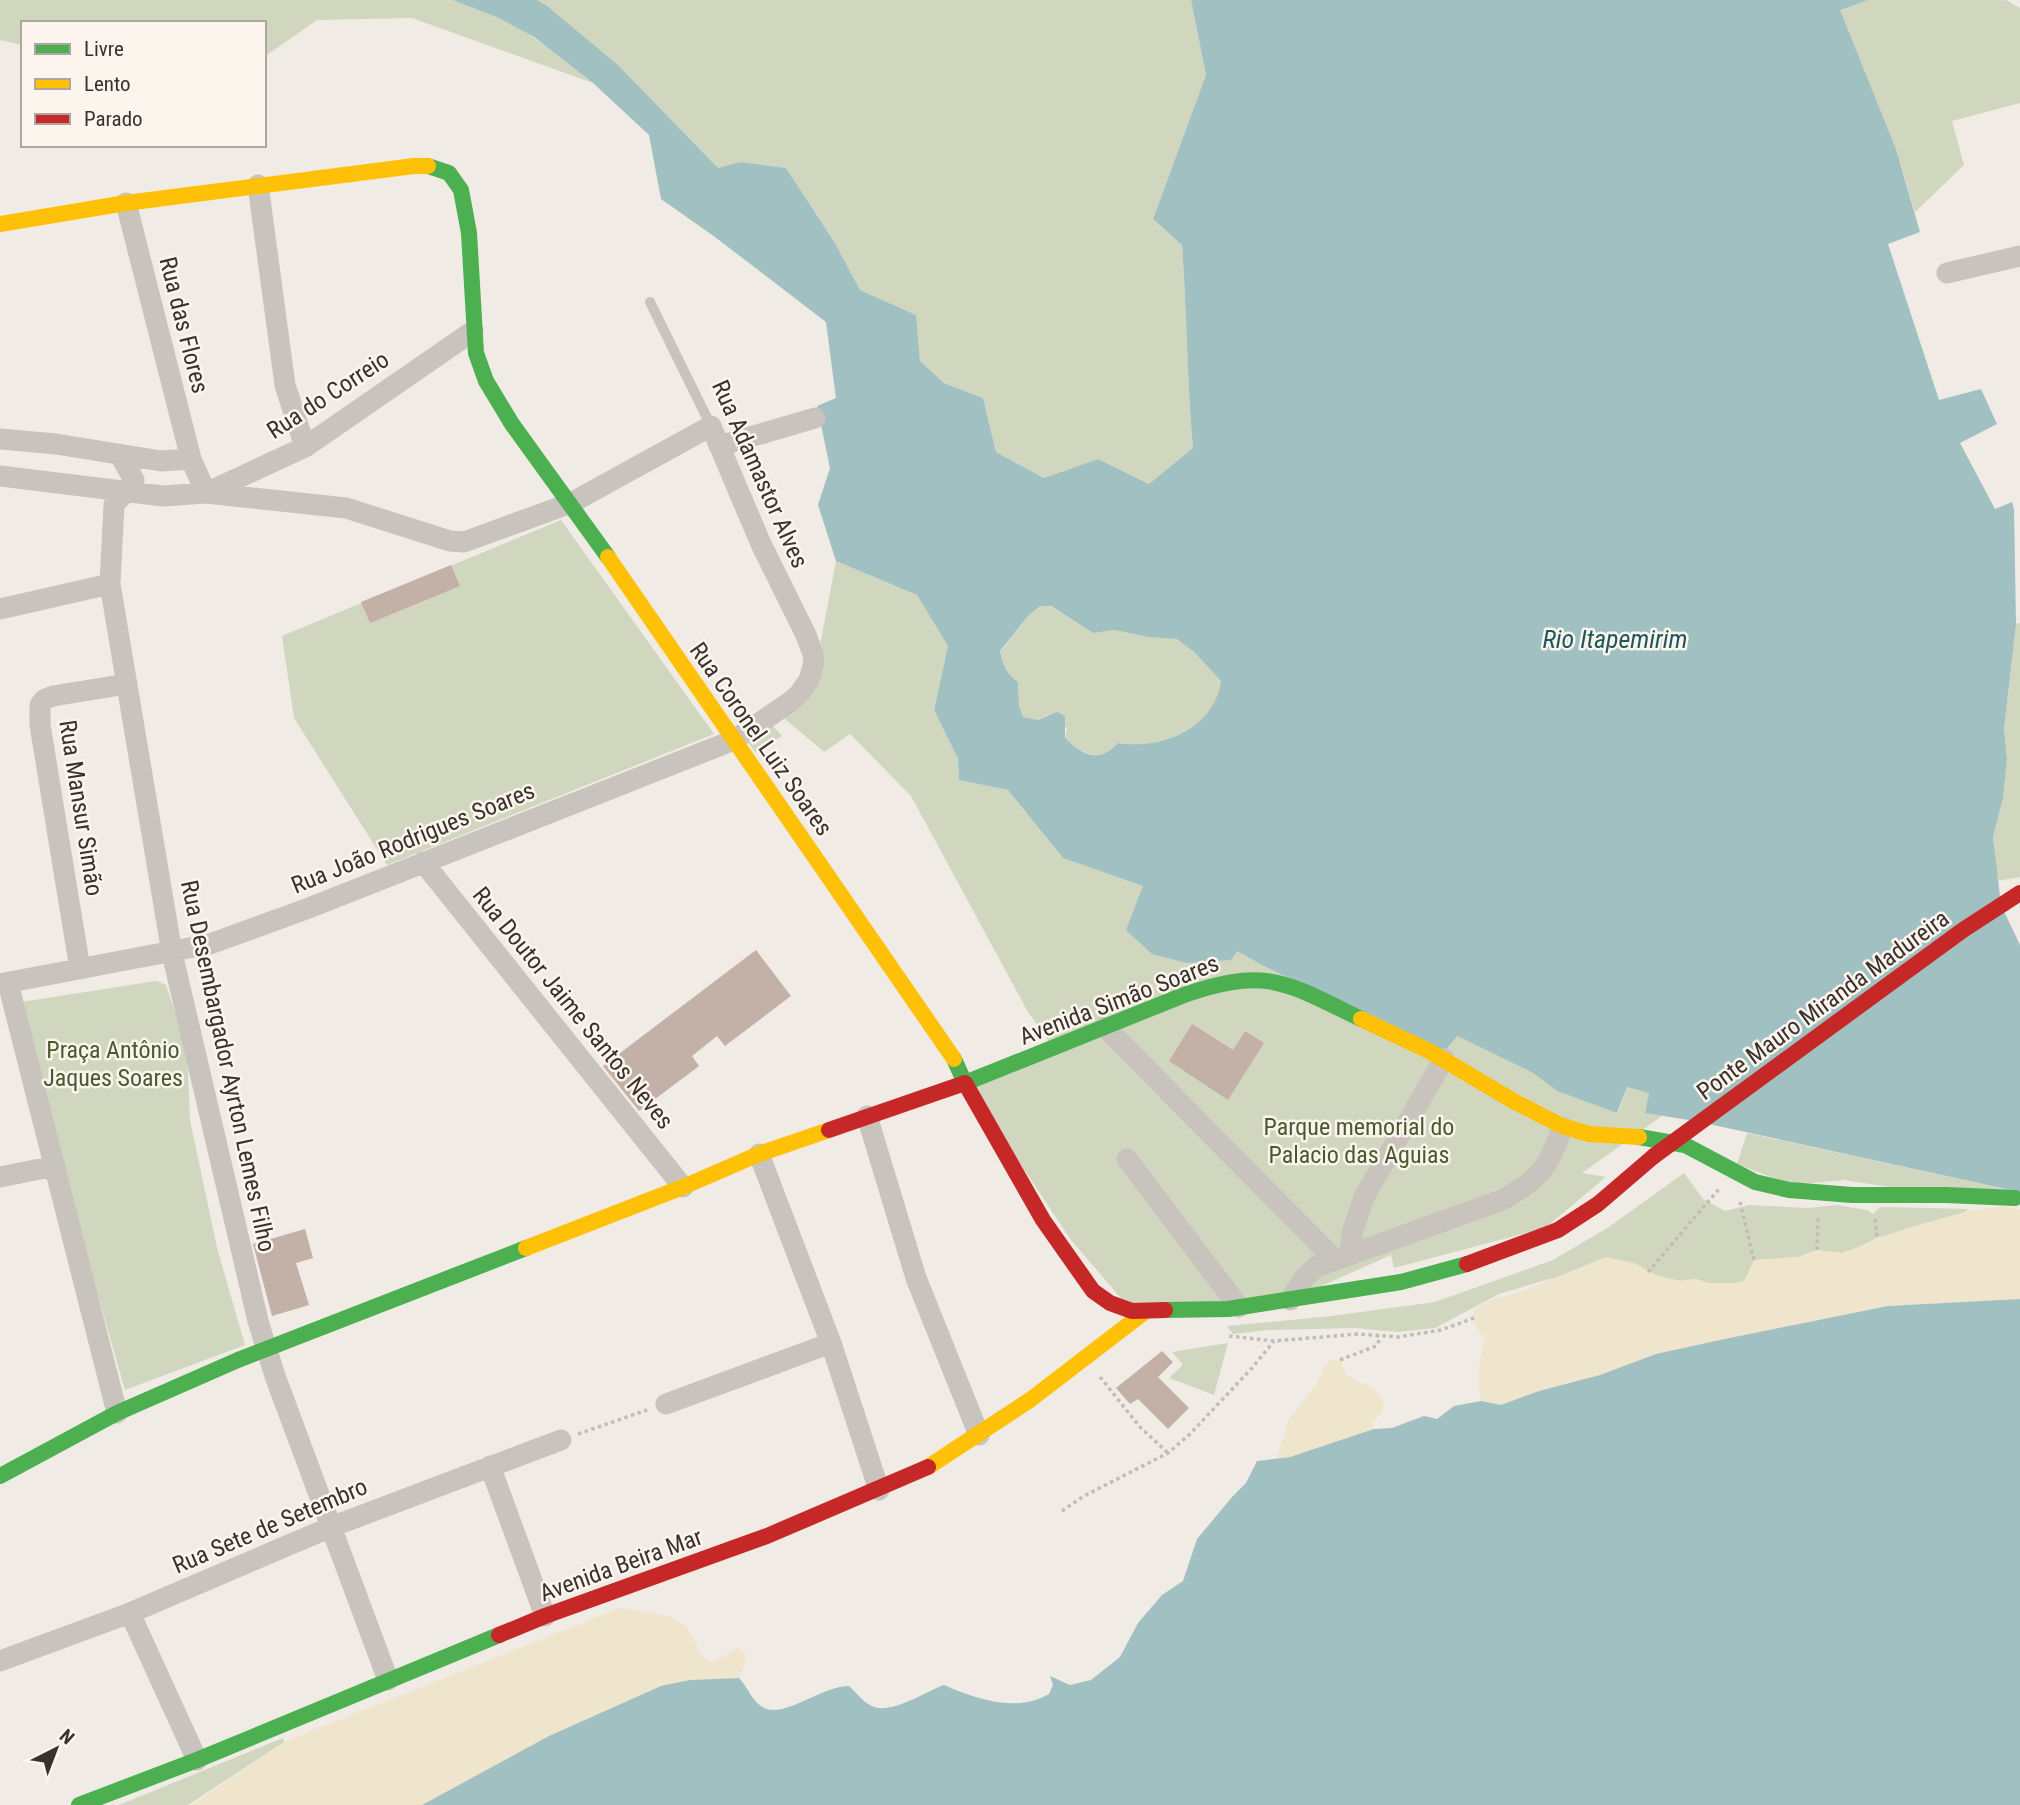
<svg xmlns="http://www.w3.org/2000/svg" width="2020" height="1805" viewBox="0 0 2020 1805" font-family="'Roboto Condensed',sans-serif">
<rect width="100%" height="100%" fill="#f0ebe5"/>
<path fill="#d1d6bf" d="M0,0H453C507,12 550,50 593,83L412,18L317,20L264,57V23H23V45L0,40Z
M537,0H1191L1206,75L1153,219L1182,245C1187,313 1187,380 1193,448L1149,484L1098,459L1044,478L996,452L983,398L944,383L920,361L916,315L860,290L835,243L786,168L741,162L719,169L618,65Z
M1868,0H2006L2020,8V103L1952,121L1964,165L1915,212L1896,149L1839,9Z
M561,520L714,734L387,865L294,718L282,636Z
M836,561L917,595L948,646L934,710L958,759L959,780L1008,790L1063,858L1144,886L1237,950L1269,968L1457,1036L1533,1073L1557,1091L1618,1113L1627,1087L1650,1093L1645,1112L1662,1116L1582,1173L1606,1177L1545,1228L1394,1268L1391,1255L1290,1300L1132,1311L1071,1240L970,1088L1057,1053L1028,1012L911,796L850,734L824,752L785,719L819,679L821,640Z
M1040,606H1050L1093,633L1115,630L1147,637L1177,639L1194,652L1221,681C1214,729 1162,750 1118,743C1099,764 1083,754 1065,738L1067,728L1048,715L1038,720L1023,717L1019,706L1018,682C1006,673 1003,666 1000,652L1028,616Z
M2020,623V877L1997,881L1993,837L2003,798L2007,759L2004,729L2016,624Z
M772,725L782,736L755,752L746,739Z
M156,981L166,985L187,1049L190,1120L217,1248L245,1345L125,1390L96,1288L21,1002Z
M1747,1133L2015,1191L2014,1206L1844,1180L1792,1185L1737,1164Z
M1684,1173L1703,1199L1725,1211L1749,1205L1808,1208L1836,1205L1867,1210L1873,1214L1880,1207L1968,1209L1965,1212L1877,1238L1859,1247L1841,1253L1817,1250L1798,1257L1754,1260L1744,1281L1737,1283H1708L1696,1279L1680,1281L1658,1276L1634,1263L1549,1279L1499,1294L1435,1328L1397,1332L1355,1328L1268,1330L1233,1334L1227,1326L1332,1316L1435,1302L1553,1260L1609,1227Z
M1228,1343L1214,1395L1169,1378L1183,1365L1172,1352Z
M283,1738L284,1742L188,1805H119Z"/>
<path fill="#efe4cc" d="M2003,1206L2020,1210V1299L1888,1306L1656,1354L1600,1375L1539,1391L1501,1405L1481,1401C1477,1381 1478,1359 1485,1340L1474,1324L1473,1311L1490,1300L1517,1293L1606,1257L1634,1263L1658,1276L1680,1281L1696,1279L1708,1283H1737L1744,1281L1754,1260L1798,1257L1817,1250L1841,1253L1859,1247L1877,1238L1918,1225L1965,1212Z
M1331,1360H1340L1347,1376L1372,1388L1383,1401V1412L1372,1422L1374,1429L1290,1457L1277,1458L1289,1419L1316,1385L1325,1365Z
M620,1608L665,1615L686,1626L702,1655L711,1663C723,1659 728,1651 739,1648L747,1656L739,1678L690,1680L549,1736L422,1805H192L286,1741Z"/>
<path fill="#a1c0c1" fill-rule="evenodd" d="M453,0H537L547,6L618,65L718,168L741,162L786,168L835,243L860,290L916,315L920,361L944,383L983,398L996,452L1044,478L1098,459L1149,484L1193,448C1187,380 1187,313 1182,245L1153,219L1206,75L1191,0H1868L1840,10L1896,149L1920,232L1888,244L1939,400L1981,389L1997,424L1960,443L1995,509L2012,502L2014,509L2016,624L2004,729L2007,759L2003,798L1993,837L2001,905L2020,945V1192L1695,1121L1645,1113L1649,1093L1627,1087L1617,1113L1557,1091L1533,1073L1457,1036L1445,1051L1268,968L1237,951L1231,960L1187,963L1152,954L1126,930L1143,886L1063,858L1008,790L959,780L958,759L934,710L948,646L917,595L836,561L818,505L830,468L817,406L836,398L826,322L715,237L661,199L649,135L593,83L534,37L499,18ZM1040,606H1051L1093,633L1115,630L1147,637L1177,639L1194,652L1221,681C1214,729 1162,750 1118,743C1099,764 1083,755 1065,738V716L1057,712L1038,720L1023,717L1019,706L1018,682C1006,673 1003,666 1000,651L1028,616Z
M2020,1299V1805H422L549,1736L661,1686L690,1680L739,1678C748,1687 752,1702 764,1708C785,1718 822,1686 849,1686C856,1692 862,1701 870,1705C889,1717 926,1691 944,1685C976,1699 1016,1713 1049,1694L1053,1685L1050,1676L1070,1685L1091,1680L1120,1657L1138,1623L1162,1595L1183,1581L1197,1539L1233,1496L1246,1483L1257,1461L1290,1457L1374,1429L1392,1428L1424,1416L1437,1419L1454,1406L1481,1401L1501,1405L1539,1391L1600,1375L1656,1354L1720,1340L1888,1306Z"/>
<path fill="#c3b0a6" d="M451,565L460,586L370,623L361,602Z
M756,950L791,996L725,1046L717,1036L692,1056L699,1066L639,1111L603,1066Z
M1192,1024L1233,1050L1245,1031L1264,1043L1228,1100L1169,1061Z
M305,1229L313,1258L296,1263L309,1305L272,1316L253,1244Z
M1162,1351L1173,1362L1158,1377L1189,1408L1168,1429L1138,1399L1130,1404L1116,1388Z"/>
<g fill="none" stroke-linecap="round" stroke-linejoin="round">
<path stroke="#c2bcb6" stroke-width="3.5" stroke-dasharray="3.5 3.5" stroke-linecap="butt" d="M1740,1202L1754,1260
M1875,1219L1877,1238
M1817,1250L1818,1218
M1648,1272L1719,1189
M1229,1336L1274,1341L1358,1334L1398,1337L1441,1330L1474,1318
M1340,1360L1376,1346L1380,1339L1377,1335
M1100,1377L1140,1427L1168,1453
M578,1434L647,1410
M1062,1511L1084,1496L1168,1453L1189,1435L1252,1368L1274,1341"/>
<path stroke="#c9c3be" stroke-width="10" d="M650,302L711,426"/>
<path stroke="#c9c3be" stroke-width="21" d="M258,185L285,385L305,447
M126,203L191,459
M1947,273L2020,256
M0,439L56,444L161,461L191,459L206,493
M719,446L815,418
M120,455L134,480L128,490L114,504L110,584L172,953L258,1321L275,1376L388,1680
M0,476L163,496L206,493L346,508L450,541L464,542L571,503L711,426L761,544L806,635L813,654L814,662L809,680L799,694L790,702L734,740L309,908L210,944L0,984
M208,492L305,447L473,331
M0,609L110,584
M423,862L683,1187
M80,969L40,725V705L45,699L53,696L127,684
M8,983L117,1413
M1105,1027L1335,1260
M867,1116L916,1278L979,1435
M759,1154L831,1343L879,1490
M1127,1159L1239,1307
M0,1177L55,1166
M1350,1254L1352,1233L1364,1197L1444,1059
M1290,1300L1304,1278L1316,1267L1502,1200C1541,1179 1548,1167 1563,1127
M666,1404L831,1343
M490,1466L545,1616
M130,1613L197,1760
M0,1661L130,1613L331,1527L561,1440"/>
<path stroke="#4caf50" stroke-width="16" d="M428,166L449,173L461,190L469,233L476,353L486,381L512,424L608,557
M954,1059L965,1083L1184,995C1267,966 1287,983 1361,1019
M1639,1137L1685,1145L1755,1182L1789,1190L1852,1195H1946L2015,1198
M1165,1310L1228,1309L1401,1282L1467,1264
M0,1476L117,1413L238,1360L526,1248
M79,1805L197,1760L499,1635"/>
<path stroke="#ffc107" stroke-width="16" d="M0,224L126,203L414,166H428
M608,557L954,1059
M1361,1019L1429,1051L1515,1102L1562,1126L1589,1134L1639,1137
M526,1248L683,1187L759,1154L829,1130
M928,1467L1030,1400L1146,1311"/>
<path stroke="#c62828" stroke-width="16" d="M829,1130L965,1083L1043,1220L1093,1291L1110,1303L1132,1311L1165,1310
M1467,1264L1558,1230L1598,1204L1654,1156
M499,1635L545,1616L767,1536L928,1467"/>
<path stroke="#c62828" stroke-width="16" d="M1654,1156L1963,930L2020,893"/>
</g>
<g text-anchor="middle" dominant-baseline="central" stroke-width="5" stroke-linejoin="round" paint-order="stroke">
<g font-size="24" fill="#3b302b" stroke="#fbf5ee">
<text transform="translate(184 325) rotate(76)">Rua das Flores</text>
<text transform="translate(328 395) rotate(-33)">Rua do Correio</text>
<text transform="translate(760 474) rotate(66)">Rua Adamastor Alves</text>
<text transform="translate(761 739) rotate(55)">Rua Coronel Luiz Soares</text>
<text transform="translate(81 808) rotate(81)">Rua Mansur Simão</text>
<text transform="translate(413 838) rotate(-22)">Rua João Rodrigues Soares</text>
<text transform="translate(1119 1000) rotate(-21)">Avenida Simão Soares</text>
<text transform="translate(1823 1005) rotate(-36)">Ponte Mauro Miranda Madureira</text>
<text transform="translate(573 1008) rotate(51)">Rua Doutor Jaime Santos Neves</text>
<text transform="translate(228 1066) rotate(78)">Rua Desembargador Ayrton Lemes Filho</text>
<text transform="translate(270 1526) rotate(-23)">Rua Sete de Setembro</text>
<text transform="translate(621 1565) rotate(-20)">Avenida Beira Mar</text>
</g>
<g font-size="24" fill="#485a2e" stroke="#fbf5ee">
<text x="113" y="1050">Praça Antônio<tspan x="113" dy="28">Jaques Soares</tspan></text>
<text x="1359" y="1127">Parque memorial do<tspan x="1359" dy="28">Palacio das Aguias</tspan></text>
</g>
<g font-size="26" font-style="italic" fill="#1f585e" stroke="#fbf5ee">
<text x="1615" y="639">Rio Itapemirim</text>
</g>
</g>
<rect x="21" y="21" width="245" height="126" fill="#fbf5ee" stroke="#aea6a0" stroke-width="2"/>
<rect x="35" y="44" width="35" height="10" fill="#4caf50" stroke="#aea6a0" stroke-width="2"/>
<text x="84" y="56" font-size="21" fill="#3b302b">Livre</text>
<rect x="35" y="79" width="35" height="10" fill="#ffc107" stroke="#aea6a0" stroke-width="2"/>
<text x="84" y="91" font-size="21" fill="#3b302b">Lento</text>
<rect x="35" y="114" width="35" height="10" fill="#c62828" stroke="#aea6a0" stroke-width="2"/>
<text x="84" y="126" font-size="21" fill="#3b302b">Parado</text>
<g transform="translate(56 1749) rotate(42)" stroke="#fbf5ee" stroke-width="5" paint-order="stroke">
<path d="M0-5L12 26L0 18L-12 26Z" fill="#3b302b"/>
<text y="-10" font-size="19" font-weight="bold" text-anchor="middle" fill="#3b302b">N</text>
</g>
</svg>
